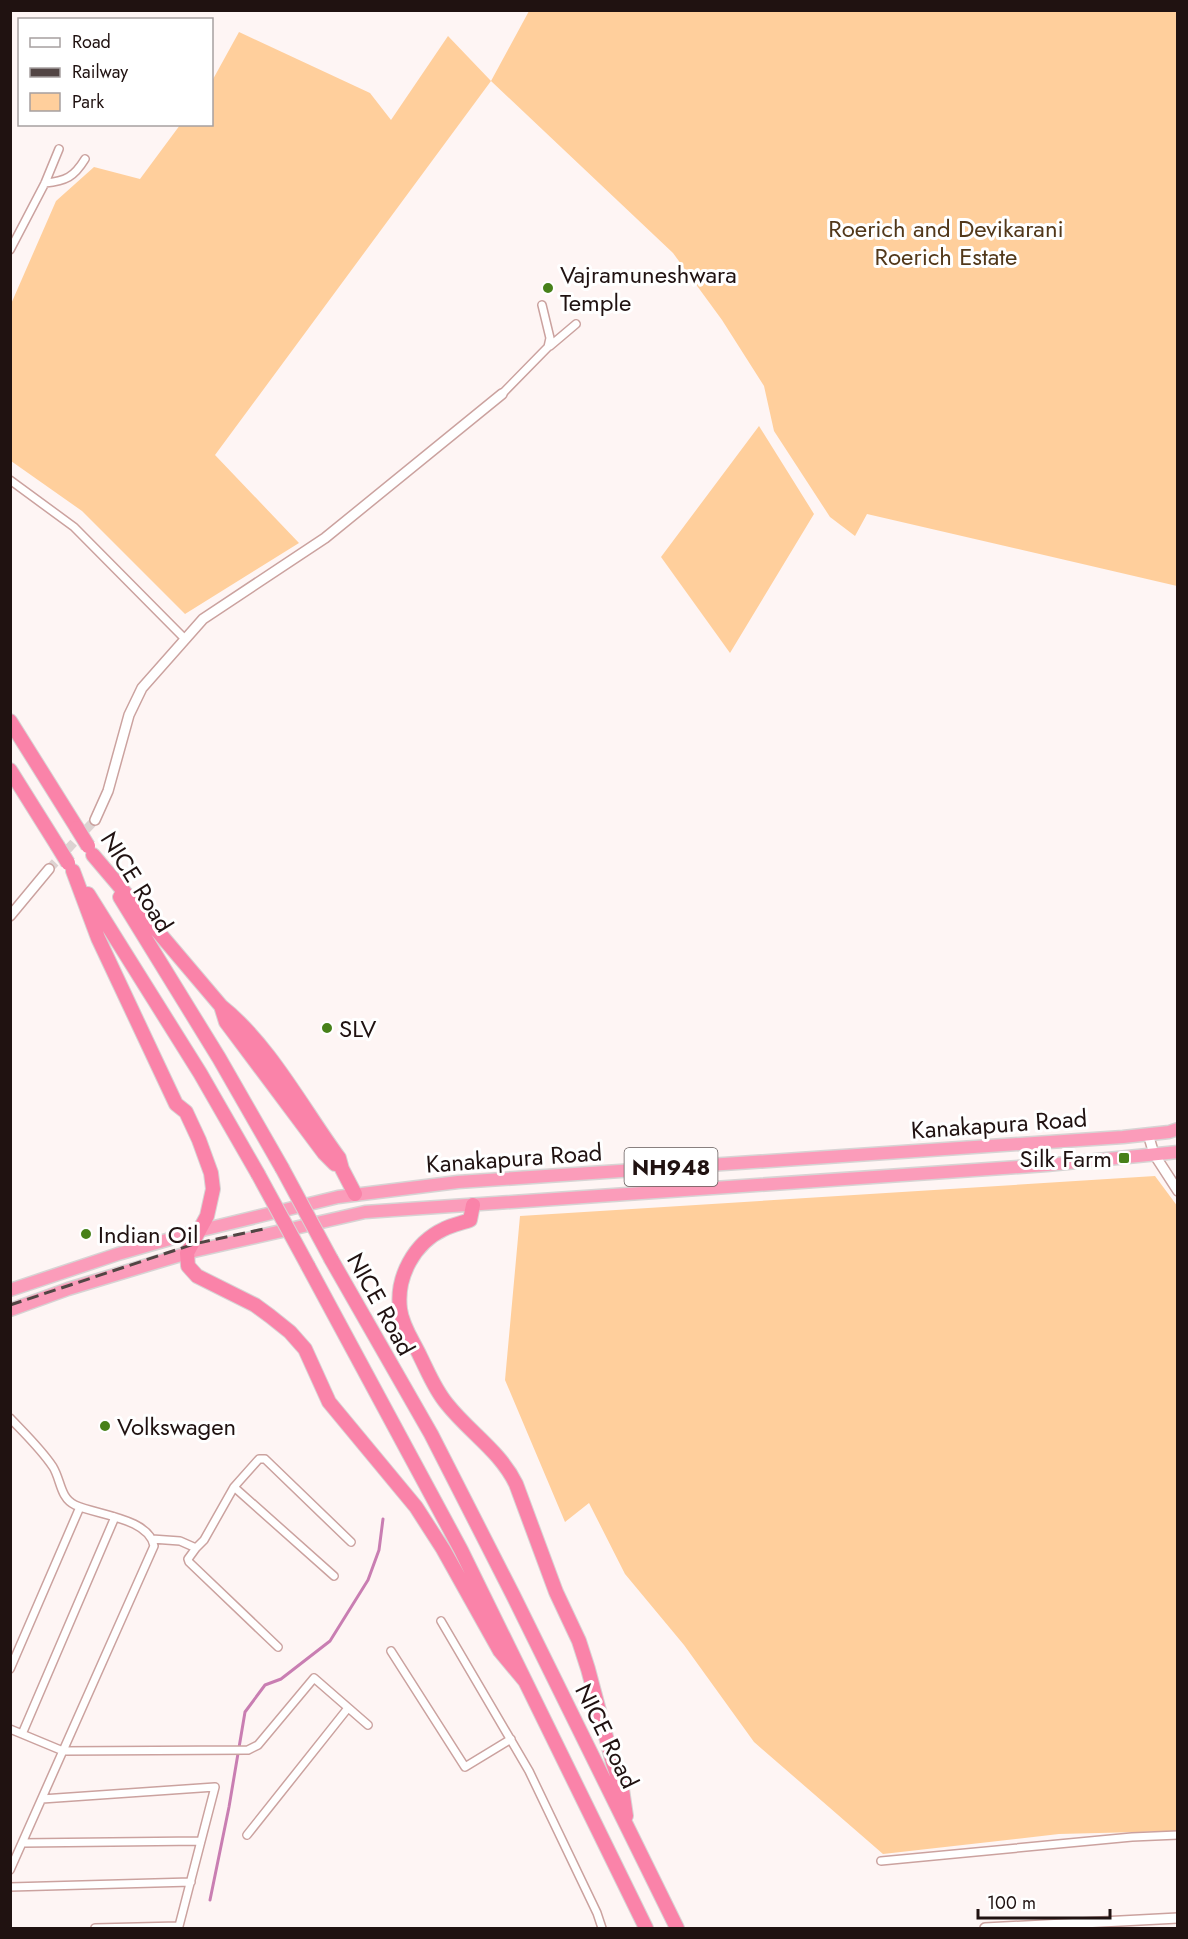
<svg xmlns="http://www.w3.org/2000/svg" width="1188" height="1939" viewBox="0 0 1188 1939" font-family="Jost,sans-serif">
<rect width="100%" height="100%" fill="#fef5f4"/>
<path fill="#ffcf9c" d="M529,11H1177V586L867,514L855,536L830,517L774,431L764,386L722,320L673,253L491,81L215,455L299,543L185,614L82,511L11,461V304L56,201L94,167L140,179L180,125L212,124V81L239,32L370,93L391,120L448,36L491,81Z
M759,426L814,514L730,653L661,557Z
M1155,1176L1178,1207L1177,1831L1059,1834L883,1854L754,1742L684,1645L625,1574L589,1503L565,1522L505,1380L520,1216Z"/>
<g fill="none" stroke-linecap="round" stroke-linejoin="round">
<path stroke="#c97eb2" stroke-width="3" d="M210,1900L229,1807L245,1712L265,1685L281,1679L330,1641L368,1580L379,1550L383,1519"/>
<path stroke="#ddd3d2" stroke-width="9" stroke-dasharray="9 4.5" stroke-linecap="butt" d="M49,869L95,820"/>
<defs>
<path id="minor" d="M45,183C66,181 74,177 85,159
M10,250L45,183L59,149
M550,346L576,324
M502,394L548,347L550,338L542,305
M10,480L74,527L185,639
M10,1418C25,1434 41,1449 53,1467C61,1480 60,1498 75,1505C97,1515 149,1518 154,1546L10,1870
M234,1487L334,1576
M152,1539L180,1541L196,1548L204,1540L234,1487L259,1459H265L351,1542
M196,1548L188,1559L189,1562L278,1647
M441,1621L529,1771L597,1913L602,1928
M391,1651L465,1767L511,1739
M10,1669L80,1507
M10,1729L63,1751L248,1750L258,1745L314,1678L368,1725
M22,1734L115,1517
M42,1799L215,1787L179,1926L95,1928
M247,1835L348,1708
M22,1843L201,1841
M881,1861L1132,1837L1178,1835
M10,1887L191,1882"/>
<path id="tertiary" d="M95,820L108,791L129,715L142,688L203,619L325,538L502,394
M10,916L49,869
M1148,1134L1154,1154L1178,1191
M985,1928L1178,1918"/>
<path id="trunk" d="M10,1290L118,1254L198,1231L338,1197L458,1182L1123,1137L1169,1132L1178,1129
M10,1310L68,1289L194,1251L365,1212L1047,1165L1178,1152"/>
<path id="motorway" d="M10,721L77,828
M10,770L57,845
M93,855L221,1006C269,1044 303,1109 339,1158L342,1169L355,1194
M73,871L98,938L176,1104L186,1112L199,1140L211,1173L213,1189L207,1216L187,1253L188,1266L197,1276L255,1305L270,1316L290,1332L305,1349L329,1402L416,1507L443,1549L500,1651L525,1681
M88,894L200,1073L258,1174
M120,897L219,1058L282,1168
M221,1006L226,1022L324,1153L335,1164
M473,1205L470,1220C462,1223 452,1225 444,1229C414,1243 396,1277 400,1309C402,1326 413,1341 420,1356C428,1372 435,1390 447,1404C469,1432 500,1451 516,1484L556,1592L579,1641L588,1669L613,1763L622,1789L626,1816
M331,1259L431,1434L513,1595L677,1928
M308,1266L461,1550L646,1928"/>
</defs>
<use href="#minor" stroke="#cba29f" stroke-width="10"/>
<use href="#tertiary" stroke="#cba29f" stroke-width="12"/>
<use href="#trunk" stroke="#d7d4d4" stroke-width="15"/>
<use href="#motorway" stroke="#d7d4d4" stroke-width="16"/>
<use href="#minor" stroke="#fff" stroke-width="7"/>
<use href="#tertiary" stroke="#fff" stroke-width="9"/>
<use href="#trunk" stroke="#fb9cba" stroke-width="12"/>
<use href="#motorway" stroke="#fa83a9" stroke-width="14"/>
<path stroke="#524544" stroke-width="3" stroke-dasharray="12 6" stroke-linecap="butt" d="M10,1305L194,1244L268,1228"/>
<defs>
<path id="motorway-bridge" d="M77,828L88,846
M57,845L68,863
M282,1168L331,1259
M258,1174L308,1266"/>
</defs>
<use href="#motorway-bridge" stroke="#d7d4d4" stroke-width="16" stroke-linecap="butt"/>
<use href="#motorway-bridge" stroke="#fa83a9" stroke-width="14"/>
</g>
<g fill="#478019" stroke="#fff" stroke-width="2">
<circle cx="548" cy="288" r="6"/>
<circle cx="327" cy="1028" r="6"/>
<rect x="1118" y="1152" width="12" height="12" rx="3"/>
<circle cx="86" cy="1234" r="6"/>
<circle cx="105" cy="1426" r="6"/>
</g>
<g text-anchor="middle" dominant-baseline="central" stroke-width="6" stroke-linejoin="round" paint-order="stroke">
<rect fill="#fff" stroke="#635958" stroke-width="1.5" x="624.5" y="1148" width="93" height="38" rx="4.5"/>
<g font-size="22" font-weight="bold" fill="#201211">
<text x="671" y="1167">NH948</text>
</g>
<g font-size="24" fill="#52381a" stroke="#fff">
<text x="946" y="228">Roerich and Devikarani<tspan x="946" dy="28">Roerich Estate</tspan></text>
</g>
<g font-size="24" fill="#201211" stroke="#fff" text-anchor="start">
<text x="560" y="274">Vajramuneshwara<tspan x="560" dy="28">Temple</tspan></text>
<text x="339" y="1028">SLV</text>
<text x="1112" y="1158" text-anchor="end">Silk Farm</text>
<text x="98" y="1234">Indian Oil</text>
<text x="117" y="1426">Volkswagen</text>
</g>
<g font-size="24" fill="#201211" stroke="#fff">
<text transform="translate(137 882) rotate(58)">NICE Road</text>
<text transform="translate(999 1124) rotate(-4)">Kanakapura Road</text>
<text transform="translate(514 1158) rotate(-4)">Kanakapura Road</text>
<text transform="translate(381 1304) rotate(61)">NICE Road</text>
<text transform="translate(607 1736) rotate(64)">NICE Road</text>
</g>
</g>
<rect width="1188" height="1939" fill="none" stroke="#201211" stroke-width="24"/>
<rect x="18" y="18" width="195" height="108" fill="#ffffff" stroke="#a6a0a0" stroke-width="1.5"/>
<rect x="30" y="38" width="30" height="9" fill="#ffffff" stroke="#a6a0a0" stroke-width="1.5"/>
<text x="72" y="48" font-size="18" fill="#201211">Road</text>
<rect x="30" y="68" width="30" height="9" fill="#524544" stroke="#a6a0a0" stroke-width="1.5"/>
<text x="72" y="78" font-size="18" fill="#201211">Railway</text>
<rect x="30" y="93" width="30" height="18" fill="#ffcf9c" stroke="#a6a0a0" stroke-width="1.5"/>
<text x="72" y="108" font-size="18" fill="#201211">Park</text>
<path d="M978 1909v9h132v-9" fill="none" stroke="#201211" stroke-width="3"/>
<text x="987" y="1909" font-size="18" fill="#201211" stroke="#ffffff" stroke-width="4.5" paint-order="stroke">100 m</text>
</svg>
